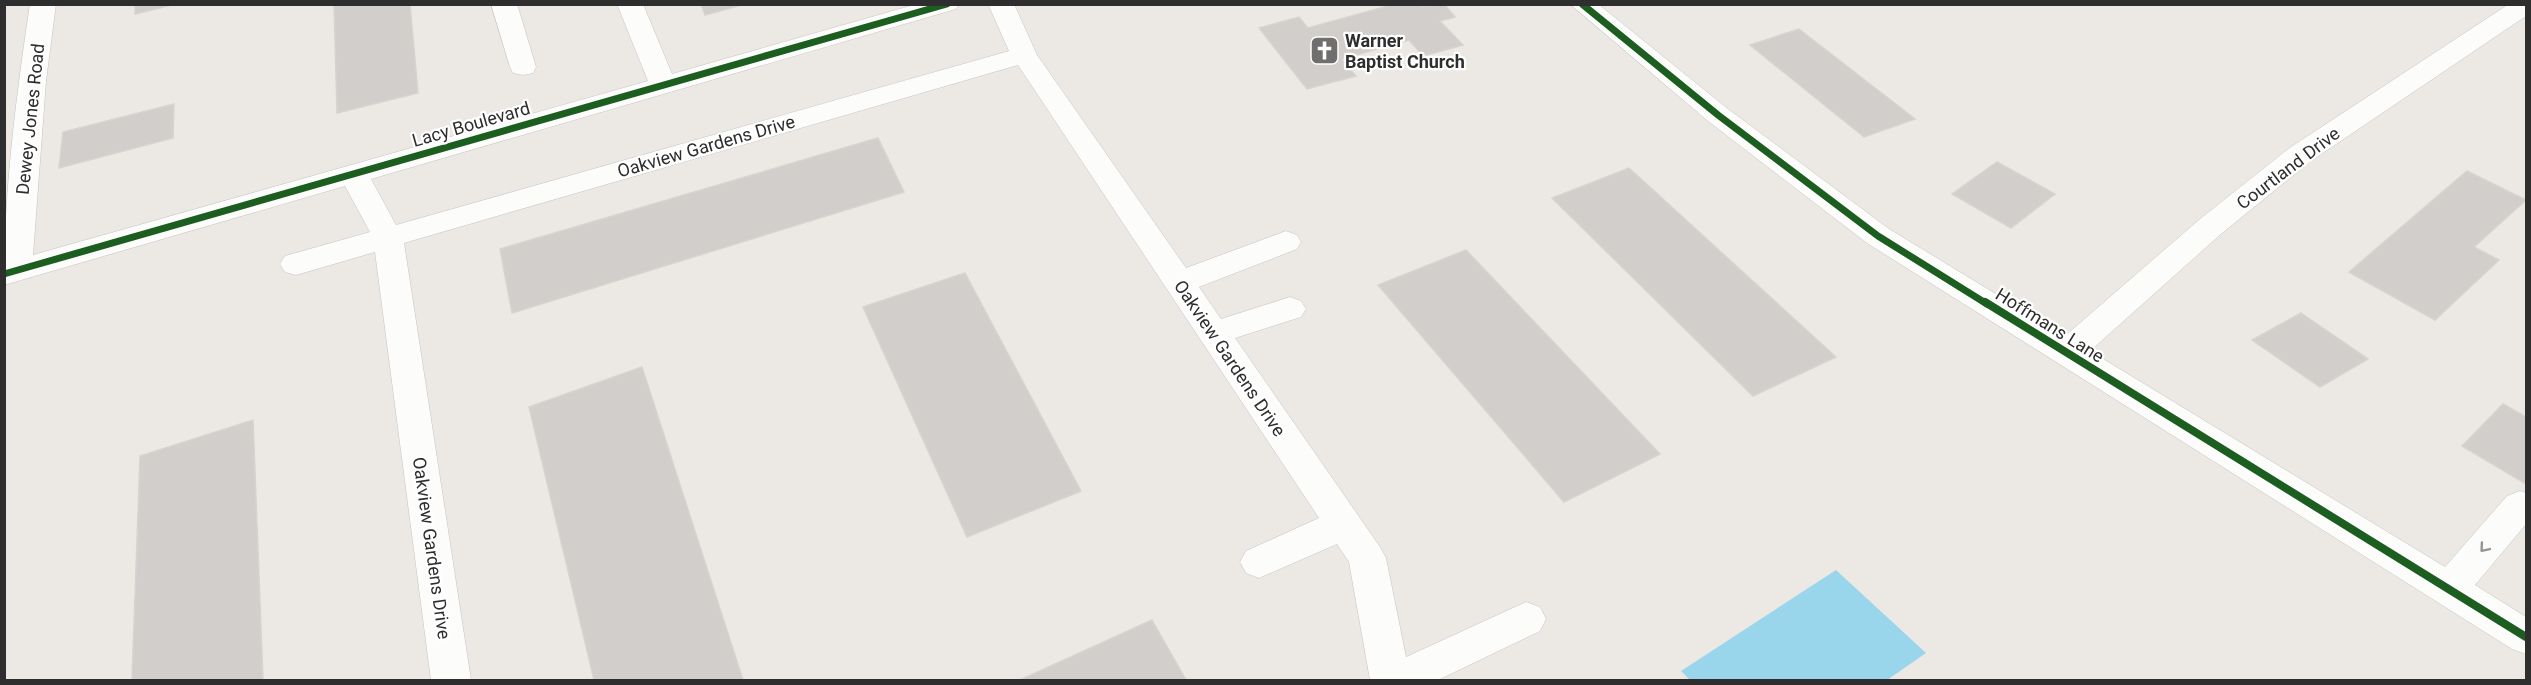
<svg xmlns="http://www.w3.org/2000/svg" width="2531" height="685" viewBox="0 0 2531 685" font-family="Roboto,sans-serif">
<rect width="100%" height="100%" fill="#ece8e4"/>
<path fill="#99d6ec" d="M1836,570L1926,653L1887,680H1690L1681,671Z"/>
<path fill="#d1cecb" stroke="#d7d4d0" stroke-width="1.5" d="M135,4H176L135,14Z
M334,4H410L418,93L337,113Z
M701,4H745L705,15Z
M1395,4H1419L1422,7L1444,4L1455,17L1440,21L1463,45L1423,56L1409,40L1342,59L1356,76L1307,89L1259,28L1299,17L1308,28Z
M1799,29L1915,119L1864,137L1750,45Z
M174,104L173,138L59,168L63,132Z
M878,138L904,192L512,313L500,249Z
M1997,162L2055,194L2011,228L1952,194Z
M1629,168L1836,357L1753,396L1552,198Z
M2467,171L2526,200L2474,247L2499,260L2435,320L2349,272Z
M1466,250L1660,454L1564,502L1378,285Z
M965,273L1081,491L967,537L863,307Z
M2301,313L2368,359L2320,387L2252,340Z
M642,367L743,680H594L529,407Z
M2503,404L2526,417V484L2462,446Z
M253,420L263,680H132L140,456Z
M1152,620L1186,680H1020Z"/>
<g fill="none" stroke-linecap="round" stroke-linejoin="round">
<defs>
<path id="minor" d="M30,4H56L46,81L33,255L648,81L617,4H643L672,74L917,4H959L956,9L371,179L396,225L1009,51L988,4H1014L1037,55L1186,268L1286,231L1297,235L1301,242L1297,249L1199,287L1221,319L1290,297L1301,301L1306,309L1301,317L1235,338L1380,547L1386,558L1406,657L1526,602L1540,607L1546,619L1540,631L1438,680H1370L1349,562L1337,544L1259,578L1246,573L1240,562L1246,551L1319,518L1018,65L404,243L471,680H431L375,252L296,275L285,272L280,264L285,256L370,232L345,186L4,285C4,191 16,97 30,4Z
M491,4H517L536,67L533,73L523,75L513,73L510,67Z
M1570,4H1598L1728,109L1889,229L2065,336L2200,219L2291,147L2509,4H2526V16L2311,161L2222,233L2090,351L2445,567L2507,496L2520,491L2526,493V524L2475,585L2526,617V654L2512,649L1867,243L1708,121Z"/>
</defs>
<use href="#minor" stroke="#c5c4c5" stroke-width="1"/>
<use href="#minor" fill="#fcfcfb" fill-rule="evenodd"/>
<defs>
<path id="cycleway-far1" d="M1582,4L1718,115L1878,236L1987,304
M4,274L947,4"/>
<path id="cycleway" d="M1985,302L2526,637"/>
</defs>
<use href="#cycleway-far1" stroke="#fff" stroke-width="10"/>
<use href="#cycleway" stroke="#fff" stroke-width="12"/>
<use href="#cycleway-far1" stroke="#1b5e20" stroke-width="7"/>
<use href="#cycleway" stroke="#1b5e20" stroke-width="8"/>
</g>
<defs><path id="oneway-chevron" d="M-2-3.5L2.5 0L-2 3.5" fill="none" stroke-width="1.6" stroke-linecap="round" stroke-linejoin="round" transform="scale(1.5)"/></defs>
<use stroke="#959594" href="#oneway-chevron" transform="translate(2484 548) rotate(130)"/>
<defs>
<symbol id="church-square" viewBox="-11 -11 22 22"><rect x="-9" y="-9" width="18" height="18" rx="4" fill="#706f6e" stroke="#fff"/><path d="M-1.2-6h2.4v3.5h3.3v2.4h-3.3V6h-2.4V-.1h-3.3v-2.4h3.3Z" fill="#fff"/></symbol>
</defs>
<g fill-rule="evenodd">
<use href="#church-square" x="1308" y="34" width="33" height="33"/>
</g>
<g text-anchor="middle" dominant-baseline="central" stroke-width="4.5" stroke-linejoin="round" paint-order="stroke">
<g font-size="18" font-weight="bold" fill="#2e2e2e" stroke="#fff" text-anchor="start">
<text x="1345" y="40">Warner<tspan x="1345" dy="21">Baptist Church</tspan></text>
</g>
<g font-size="18" fill="#2e2e2e" stroke="#fff">
<text transform="translate(30 119) rotate(-84)">Dewey Jones Road</text>
<text transform="translate(471 124) rotate(-16)">Lacy Boulevard</text>
<text transform="translate(706 146) rotate(-16)">Oakview Gardens Drive</text>
<text transform="translate(2288 168) rotate(-37)">Courtland Drive</text>
<text transform="translate(2050 325) rotate(32)">Hoffmans Lane</text>
<text transform="translate(1230 358) rotate(56)">Oakview Gardens Drive</text>
<text transform="translate(432 548) rotate(82)">Oakview Gardens Drive</text>
</g>
</g>
<rect width="2531" height="685" fill="none" stroke="#2e2e2e" stroke-width="12"/>
</svg>
